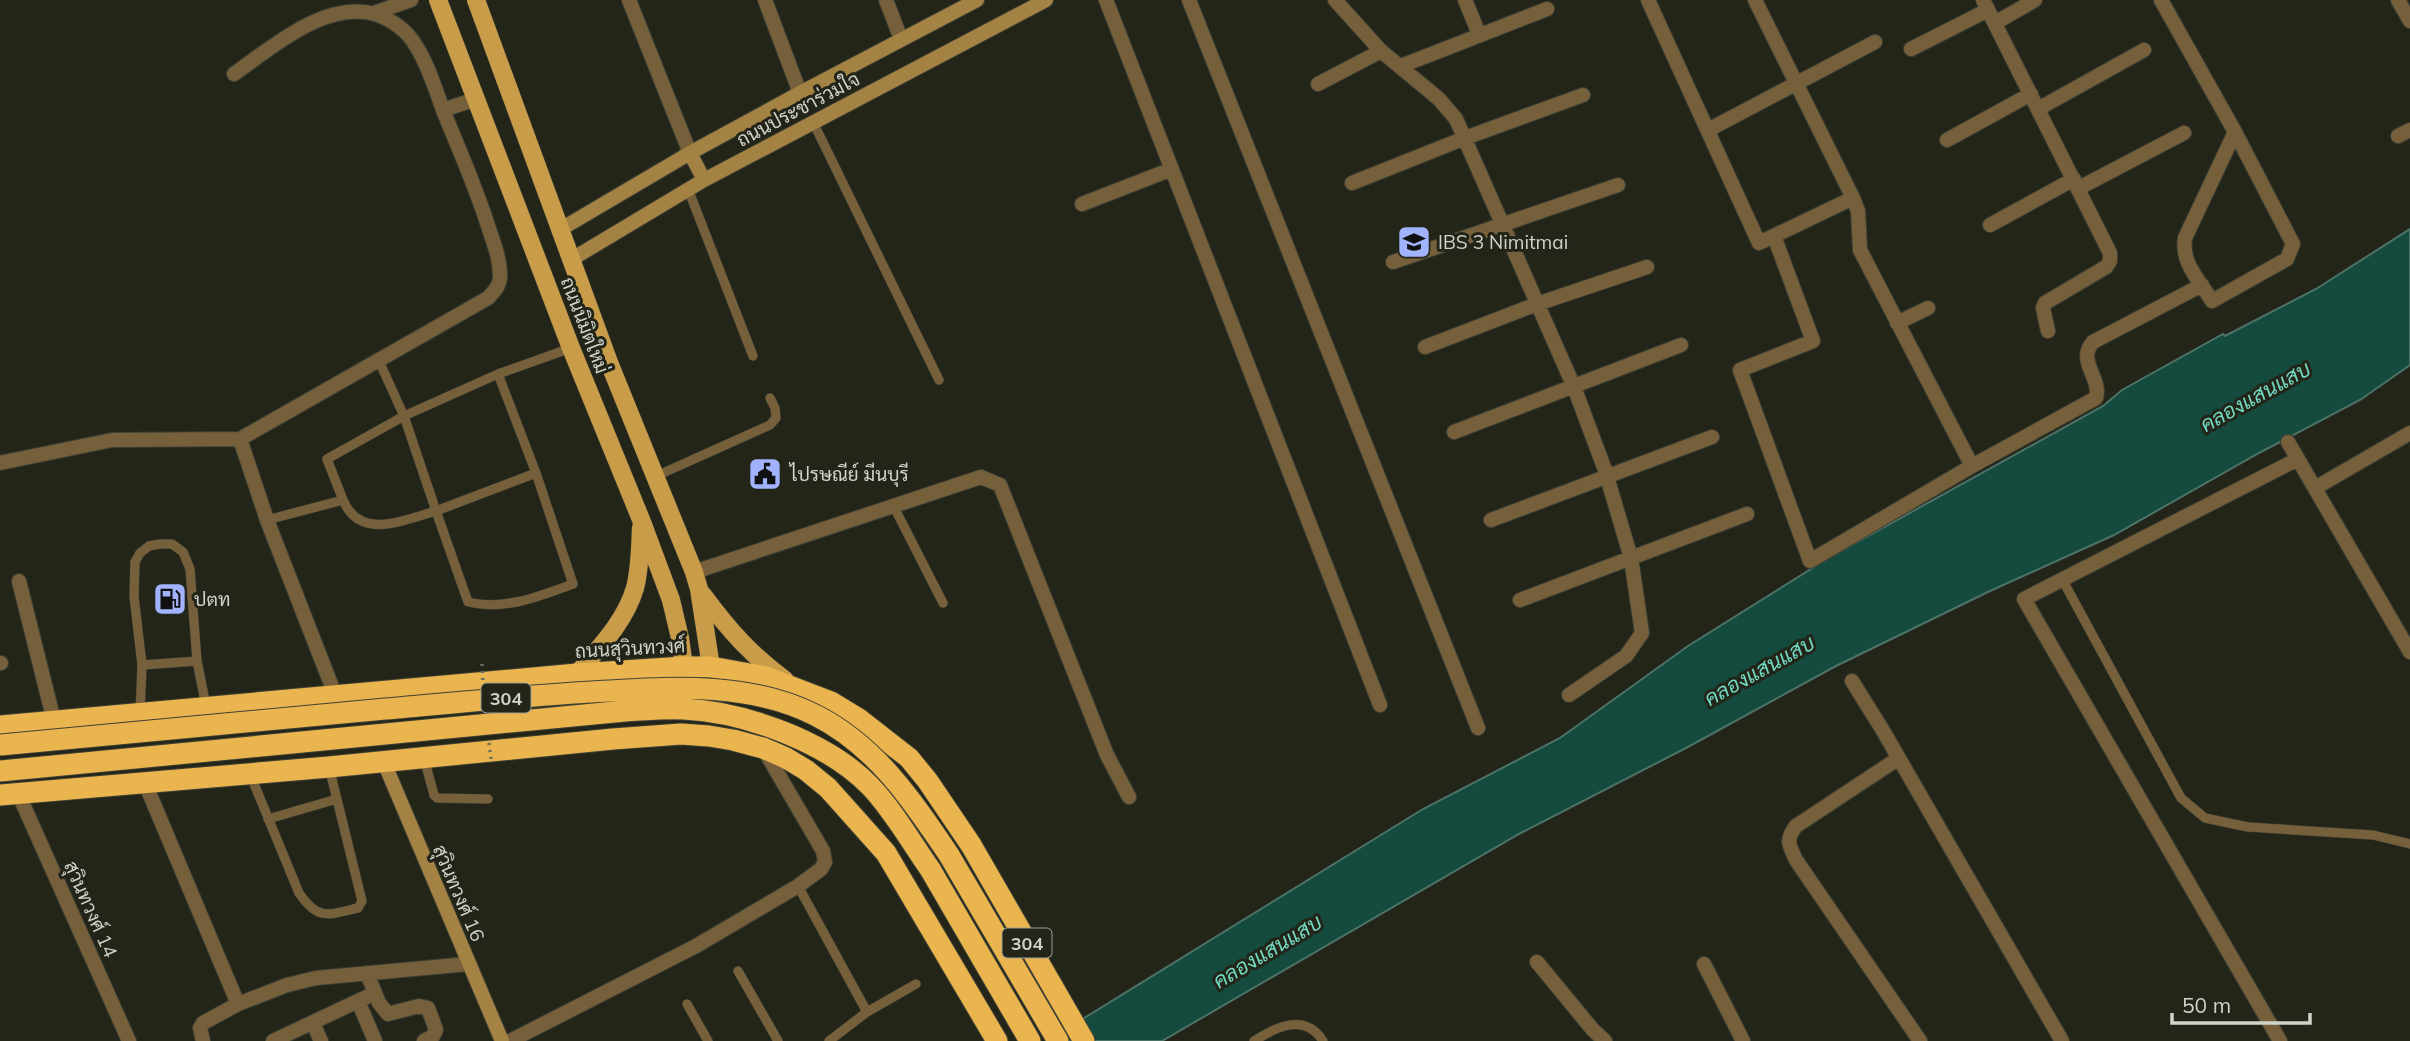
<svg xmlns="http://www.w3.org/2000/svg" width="2410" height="1041" viewBox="0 0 2410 1041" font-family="Mulish,Sarabun,sans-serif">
<rect width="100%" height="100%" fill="#232519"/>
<path fill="#154a3f" stroke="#4d7369" stroke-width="2" d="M2410,229V365L2360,400L2259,453L2114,535L1990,591L1836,666L1686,748L1519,834L1162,1041H1047L1423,809L1560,738L1688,646L1830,557L2103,406L2122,390L2223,334L2225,336L2316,289Z"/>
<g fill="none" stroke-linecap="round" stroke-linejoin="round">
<defs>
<path id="lane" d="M813,122L939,380
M688,189L753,356
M379,361L404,416L498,374L571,348
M654,477L770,425L776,418L775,408L770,398
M343,500L327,459L404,416L436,511L536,473
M894,507L943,603
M267,520L343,500C360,541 404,520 436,511L468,602C504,611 540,596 573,584L536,473L498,374
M2062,579L2181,798L2205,818L2248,827L2373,835L2410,844
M142,665L197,661
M140,714L142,665L134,596L135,562L140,553L149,546L160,544H172L183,552L190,569L197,661L206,706
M424,758L434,795L437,798L488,799
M250,774L299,893C318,921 328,915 358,908L362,901L329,767
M268,819L337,799
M798,886L867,1012L829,1041
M738,971L778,1041
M687,1004L708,1041
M867,1012L916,984
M1254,1041C1276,1027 1305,1012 1323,1041"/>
<path id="street" d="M629,0L690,153
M765,0L800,93
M886,0L901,39
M1106,0L1380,705
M1189,0L1478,728
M1335,0L1381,51L1439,99L1456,119L1574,387L1605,470L1631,558L1642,633L1626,656L1569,695
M1465,0L1479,34
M1648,0L1759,243L1853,198
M1755,0L1853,198L1858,211L1860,250L1972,466
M1983,0L2110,253V261L2106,267L2045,303L2043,308L2048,331
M2161,0L2235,132L2293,244L2287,259L2212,301C2199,280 2181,263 2185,238L2235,132
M2398,0L2410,21
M374,13L411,0
M1995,23L2035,0
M1911,49L1988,10
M1401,66L1547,9
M234,74C271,48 325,0 375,14C392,20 407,30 416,46C429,66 436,92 445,115C460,152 477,190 489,229C494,244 500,259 500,275C501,285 494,291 488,298L240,439L267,520L336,697
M1318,84L1381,51
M2038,109L2144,50
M443,110L476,99
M1708,130L1875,42
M2398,136L2410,130
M1947,140L2031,94
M1352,183L1465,138L1583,95
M2079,188L2184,133
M1082,204L1172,169
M1990,225L2074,179
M1774,236L1813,341L1740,370L1810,561L1972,466L2096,398C2102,378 2076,361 2093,342L2202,285
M1393,262L1618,185
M1897,323L1928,308
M1425,347L1537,304L1647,267
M1454,432L1681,345
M2288,442L2410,652
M0,463L112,440L240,439
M2315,488L2410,433
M1491,520L1712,437
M694,572L981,477L1000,485L1107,755L1129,797
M19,581L54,721
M1520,600L1747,514
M0,663H1
M1852,681L1882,729L2062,1041
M1899,758L1796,826C1785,840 1789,845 1796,860L1920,1041
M145,783L238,1004L287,985L316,978L468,964
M18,793L129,1041
M1537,962L1593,1030L1605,1041
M1704,964L1743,1041
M367,973L379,1003L388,1014L419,1006L428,1008L436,1030L433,1036L424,1041
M358,1001L375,1041
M313,1023L321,1041
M203,1041L200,1028L203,1023L238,1004
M273,1041L375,993
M510,1041L696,946L798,886L821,869L825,862L823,851L763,748
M2280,1041L2024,599L2298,459"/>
<path id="secondary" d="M690,153L704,180
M561,229L690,153L800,93L977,0
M572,259L704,180L1046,0
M383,760L502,1041"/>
<path id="primary" d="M438,0L571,348L642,522L671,600L680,638L684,667
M476,0L610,365L694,572L699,589L711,667
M703,595C729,630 750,654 785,680
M577,674C599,648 625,622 635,588C640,569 640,548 641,528"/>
<path id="highway" d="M0,726L577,674L684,667H711L766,677L831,702L859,719L909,758L927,780L971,845L1084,1041
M0,795L329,767L613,739L681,734L709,736L733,740L763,748L786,758L806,770L828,788L886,853L997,1041
M949,855L1058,1041
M930,869L1030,1041"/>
</defs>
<use href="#lane" stroke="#3f4135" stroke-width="10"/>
<use href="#street" stroke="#3f4135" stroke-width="16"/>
<use href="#secondary" stroke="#3f4135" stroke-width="16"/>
<use href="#primary" stroke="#3f4135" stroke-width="19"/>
<use href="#highway" stroke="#3f4135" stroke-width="23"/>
<use href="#lane" stroke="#76603b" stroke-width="9"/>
<use href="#street" stroke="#76603b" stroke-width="14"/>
<use href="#secondary" stroke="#a48244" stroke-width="14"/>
<use href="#primary" stroke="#c99c4a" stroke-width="18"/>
<use href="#highway" stroke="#eab44e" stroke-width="21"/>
<defs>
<path id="highway-bridge" d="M0,745C128,733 257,721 385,709C454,703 522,696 591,692C666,688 745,680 815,715C875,745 912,800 949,855
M0,771L625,711C645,710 665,708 684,709C745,712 827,742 870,786C893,810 911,842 930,869"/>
</defs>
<use href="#highway-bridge" stroke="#3f4135" stroke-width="23" stroke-linecap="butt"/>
<path stroke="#6b6d62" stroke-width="3.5" stroke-dasharray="2 5" stroke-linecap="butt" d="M482,664L483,683
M489,743L491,759"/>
<use href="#highway-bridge" stroke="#eab44e" stroke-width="21"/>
</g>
<defs>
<symbol id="school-square" viewBox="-11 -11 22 22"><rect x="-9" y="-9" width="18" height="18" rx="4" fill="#a1b3fd" stroke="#232519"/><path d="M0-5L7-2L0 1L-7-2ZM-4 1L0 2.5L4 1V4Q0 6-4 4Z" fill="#111"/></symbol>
<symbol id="civic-square" viewBox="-11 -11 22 22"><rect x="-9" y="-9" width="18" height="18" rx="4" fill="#a1b3fd" stroke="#232519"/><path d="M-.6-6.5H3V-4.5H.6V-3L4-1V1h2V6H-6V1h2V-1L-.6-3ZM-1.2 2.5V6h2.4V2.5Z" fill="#111"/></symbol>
<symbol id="fuel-square" viewBox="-11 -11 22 22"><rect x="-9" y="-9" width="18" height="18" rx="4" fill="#a1b3fd" stroke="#232519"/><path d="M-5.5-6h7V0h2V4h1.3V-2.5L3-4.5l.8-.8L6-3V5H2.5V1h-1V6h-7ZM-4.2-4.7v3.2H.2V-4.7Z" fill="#111"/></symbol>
</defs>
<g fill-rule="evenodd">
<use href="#school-square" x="1395" y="223" width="38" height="38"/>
<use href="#civic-square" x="746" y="455" width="38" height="38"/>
<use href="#fuel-square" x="151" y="580" width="38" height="38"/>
</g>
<g text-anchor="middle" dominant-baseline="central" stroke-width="6" stroke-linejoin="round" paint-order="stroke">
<g fill="#232519" stroke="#9d9e95" stroke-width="2">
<rect x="481.5" y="683.5" width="49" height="29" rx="5"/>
<rect x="1002.5" y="928.5" width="49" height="29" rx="5"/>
</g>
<g font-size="18" font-weight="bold" fill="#d1d2ca">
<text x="506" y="698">304</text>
<text x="1027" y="943">304</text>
</g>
<g font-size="19" fill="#d1d2ca" stroke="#232519">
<text transform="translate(798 109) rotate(-28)">ถนนประชาร่วมใจ</text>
<text transform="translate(585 325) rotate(69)">ถนนนิมิตใหม่</text>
<text transform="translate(630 648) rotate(-3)">ถนนสุวินทวงศ์</text>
<text transform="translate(459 893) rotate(67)">สุวินทวงศ์ 16</text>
<text transform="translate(91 909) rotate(66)">สุวินทวงศ์ 14</text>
</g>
<g font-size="19" fill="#d1d2ca" stroke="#232519" text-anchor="start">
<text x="1438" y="242">IBS 3 Nimitmai</text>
<text x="790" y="474">ไปรษณีย์ มีนบุรี</text>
<text x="194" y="599">ปตท</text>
</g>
<g font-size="21" font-style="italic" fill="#71d9c1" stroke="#232519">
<text transform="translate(2255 396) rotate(-29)">คลองแสนแสบ</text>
<text transform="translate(1759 670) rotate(-29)">คลองแสนแสบ</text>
<text transform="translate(1267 951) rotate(-31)">คลองแสนแสบ</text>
</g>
</g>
<path d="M2172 1013v10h138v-10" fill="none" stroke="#d1d2ca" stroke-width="3.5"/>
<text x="2182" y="1013" font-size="21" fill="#d1d2ca" stroke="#232519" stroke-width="5" paint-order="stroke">50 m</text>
</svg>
